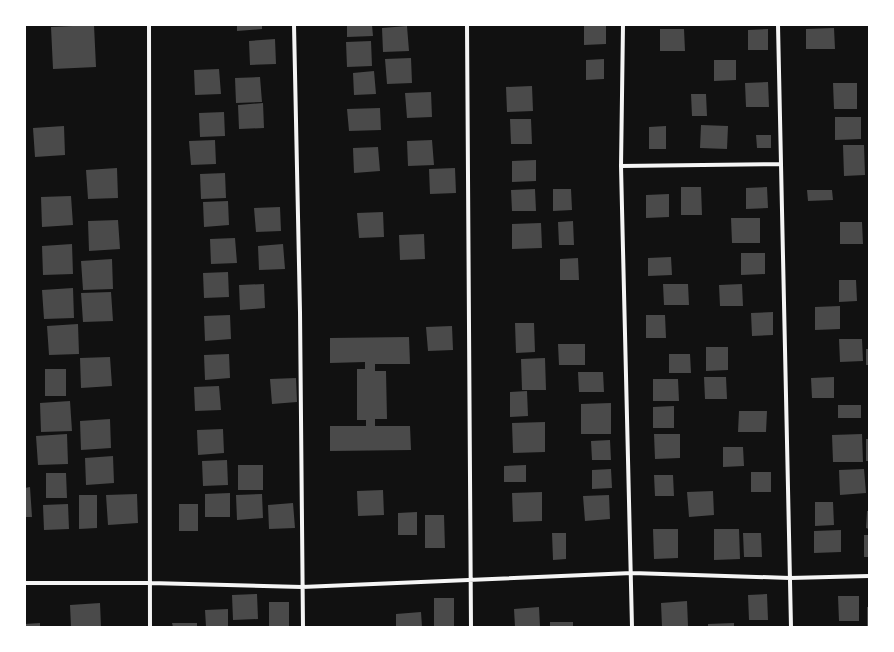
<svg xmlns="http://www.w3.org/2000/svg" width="894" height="652" viewBox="0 0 894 652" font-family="'Noto Sans',sans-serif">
<rect width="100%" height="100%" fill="#111"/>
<path fill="#4a4a4a" d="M94,25L96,67L53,69L51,27Z
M237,25H262V29L237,31Z
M347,25H372L373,36L347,37Z
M584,25H606V44L584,45Z
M407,26L409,51L383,52L382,28Z
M834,28L835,49H806V29Z
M660,29H684L685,51H660Z
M768,29V50H748V30Z
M275,39L276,64L250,65L249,41Z
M371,41L372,66L347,67L346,42Z
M411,58L412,83L387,84L385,59Z
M604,59V79L586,80V60Z
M714,60H736V80L714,81Z
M219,69L221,94L195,95L194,70Z
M374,71L376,94L354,95L353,73Z
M260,77L262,102L236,103L235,78Z
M768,82L769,107H746L745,83Z
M833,83H857V109H834Z
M532,86L533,111L507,112L506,87Z
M431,92L432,117L407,118L405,93Z
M691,94H706L707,116H692Z
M263,103L264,128L239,129L238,105Z
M380,108L381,130L349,131L347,109Z
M224,112L225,136L200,137L199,113Z
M835,117H861V139L835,140Z
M510,119H531L532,144H511Z
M701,125L728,126L727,149L700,148Z
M64,126L65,155L35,157L33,128Z
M666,126V149H649V127Z
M756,135H771V148H757Z
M215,140L216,164L191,165L189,141Z
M432,140L434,165L408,166L407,141Z
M843,145H864L865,175L844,176Z
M378,147L380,171L354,173L353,148Z
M536,160V181L512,182V161Z
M117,168L118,198L88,199L86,170Z
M455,168L456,193L430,194L429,169Z
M225,173L226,198L201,199L200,174Z
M681,187H701L702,215H681Z
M767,187L768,208L746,209V188Z
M535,189L536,211H512L511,190Z
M553,189H571L572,210L553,211Z
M807,190H832L833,200L808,201Z
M669,194V217L646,218V195Z
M71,196L73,225L42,227L41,197Z
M228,201L229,225L204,227L203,202Z
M280,207L281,231L256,232L254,208Z
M383,212L384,237L359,238L357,213Z
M731,218H760V243H732Z
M118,220L120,249L89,251L88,221Z
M573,221L574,245H559L558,222Z
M840,222H862L863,244H840Z
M541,223L542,248L512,249V224Z
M424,234L425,259L400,260L399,235Z
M235,238L237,263L211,264L210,239Z
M72,244L73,274L43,275L42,246Z
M283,244L285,269L259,270L258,246Z
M741,253H765V274L741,275Z
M671,257L672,275L648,276V258Z
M578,258L579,280H560V259Z
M112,259L113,289L83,290L81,261Z
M228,272L229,297L204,298L203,273Z
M839,280H856L857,301L839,302Z
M264,284L265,308L240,310L239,285Z
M663,284H688L689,305H664Z
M742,284L743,306H720L719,285Z
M73,288L74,318L44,319L42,290Z
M111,292L113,321L83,322L81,293Z
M840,306V329L815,330V307Z
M773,312V335L752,336L751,313Z
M230,315L231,339L205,341L204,316Z
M646,315H665L666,338H646Z
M515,323H534L535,352L516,353Z
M78,324L79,354L49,355L47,326Z
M452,326L453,350L428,351L426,327Z
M409,337L410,364H375V371H386L387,419H375V426H410L411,450L330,451V426H366V420H357V369H365V362L330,363V338Z
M839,339H862L863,361L840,362Z
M558,344H585V365H559Z
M706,347H728V370L706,371Z
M866,349H869V365H866Z
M229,354L230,378L205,380L204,355Z
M669,354H690L691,373H669Z
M110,357L112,386L81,388L80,358Z
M545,358L546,390H522L521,359Z
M45,369H66V396H45Z
M578,372H603L604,392H579Z
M704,377H726L727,399H705Z
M834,377V398H812L811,378Z
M296,378L297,402L272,404L270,379Z
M653,379H678L679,401H653Z
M219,386L221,410L195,411L194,387Z
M527,391L528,416L510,417V392Z
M70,401L72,431L41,432L40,403Z
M611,403V434H581V404Z
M838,405H861V418H838Z
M674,406V428H653V407Z
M739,411H767L766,432H738Z
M110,419L111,448L81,450L80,421Z
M545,422V452L513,453L512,423Z
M223,429L224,453L198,455L197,430Z
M67,434L68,464L38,465L36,436Z
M654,434H680V458L655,459Z
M862,434L863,462H833L832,435Z
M866,439H869V461H866Z
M610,440L611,460H592L591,441Z
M723,447H743L744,466L723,467Z
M113,456L114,483L86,485L85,458Z
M227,460L228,485L203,486L202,461Z
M238,465H263V490H238Z
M526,465V482H504V466Z
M611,469L612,488L592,489V470Z
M864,469L866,493L840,495L839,470Z
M751,472H771V492H751Z
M46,473H66L67,498H46Z
M654,475H673L674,496H655Z
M30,487L32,517H25V488Z
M383,490L384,515L358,516L357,491Z
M713,491L714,515L689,517L687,492Z
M542,492V521L513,522L512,493Z
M230,493V517H205V494Z
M137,494L138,523L108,525L106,495Z
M262,494L263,518L237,520L236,495Z
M79,495H97V528L79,529Z
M609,495L610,519L585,521L583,496Z
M815,502H833L834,525L815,526Z
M293,503L295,528L269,529L268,505Z
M68,504L69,529L44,530L43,505Z
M179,504H198V531H179Z
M867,511H869V529L866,528Z
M417,512V535H398V513Z
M425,515H444L445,548H425Z
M653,529H678V558L654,559Z
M714,529H739L740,559L714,560Z
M841,530V552L814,553V531Z
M552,533H566V559L553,560Z
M743,533H761L762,557H744Z
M864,535H869V557H864Z
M257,594L258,619L233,620L232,595Z
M767,594L768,620H749L748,595Z
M838,596H859V621H839Z
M434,598H454V627H434Z
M687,601L688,626L662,627L661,603Z
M269,602H289V626H269Z
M100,603L101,627H71L70,605Z
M539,607L540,627H515L514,609Z
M867,607H869V627H867Z
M228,609V627H206L205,610Z
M421,612L422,627H396V614Z
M550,622H573V627H550Z
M40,623V627H25V624Z
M172,623H197V627H173Z
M734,623V627H708V624Z"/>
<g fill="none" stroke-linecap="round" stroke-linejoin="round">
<path stroke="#f5f5f5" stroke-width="4" d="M149,25L150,627
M294,25L300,312L303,627
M467,25L471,627
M623,25L621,166L632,627
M778,25L791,627
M621,166L780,164
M25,583H150L302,587L632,573L790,578L869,576"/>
</g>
<rect width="894" height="652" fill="none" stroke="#ffffff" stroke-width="52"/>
</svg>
